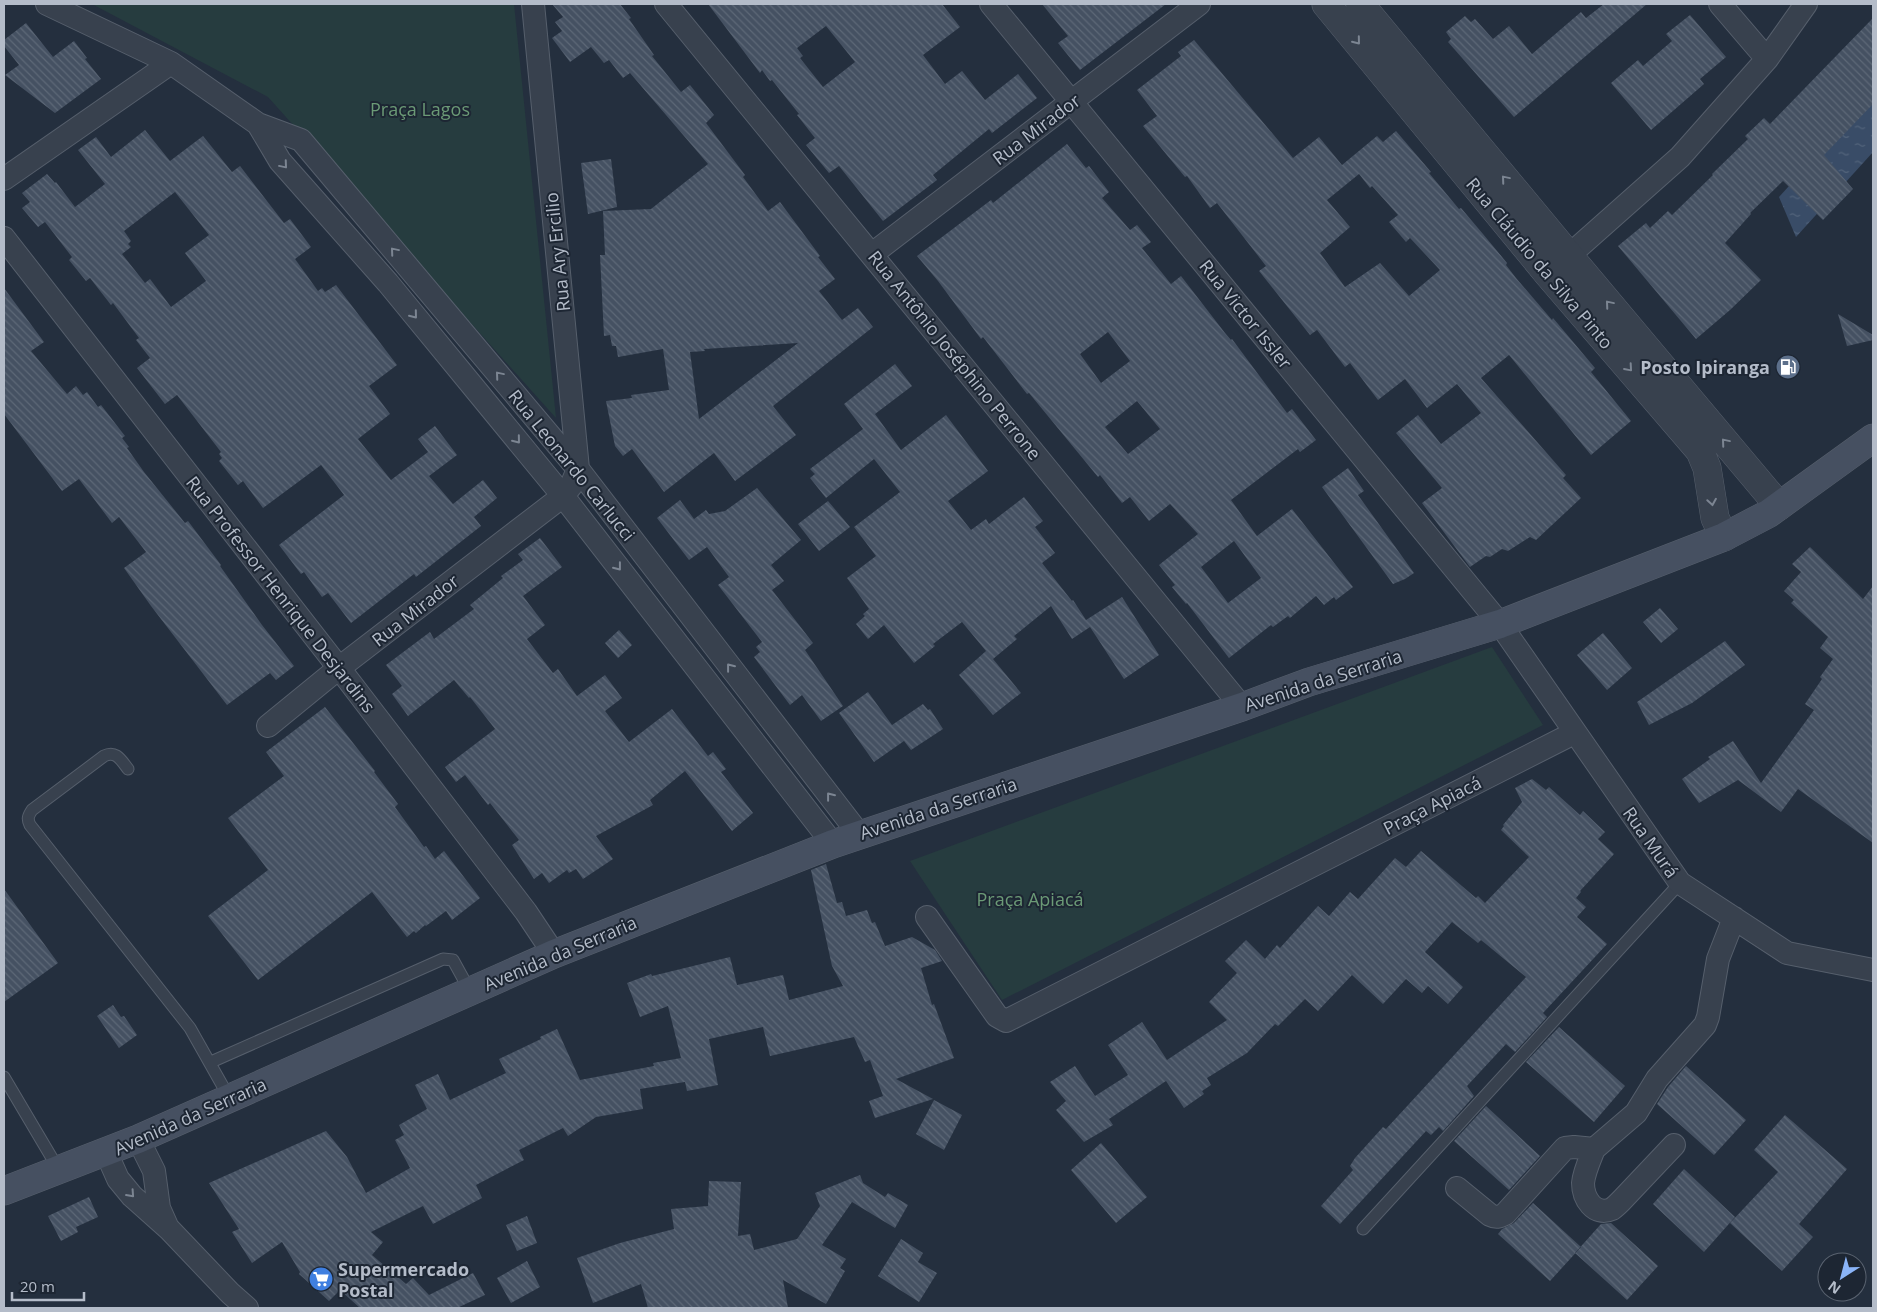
<svg xmlns="http://www.w3.org/2000/svg" width="1877" height="1312" viewBox="0 0 1877 1312" font-family="'Open Sans',sans-serif">
<defs>
<pattern id="water-ripples" width="26" height="14" patternUnits="userSpaceOnUse" patternTransform="scale(1.25)"><rect width="26" height="14" fill="#394c67"/><path d="M2 4q2-2 4 0t4 0M15 11q2-2 4 0t4 0" fill="none" stroke="#53647b"/></pattern>
<pattern id="building-back-hatch" width="6" height="6" patternUnits="userSpaceOnUse" patternTransform="scale(1.25)"><rect width="6" height="6" fill="#455162"/><path d="M-1 5l2 2M0 0l6 6M5-1l2 2" fill="none" stroke="#5d6877"/></pattern>
</defs>
<rect width="100%" height="100%" fill="#242f3e"/>
<path fill="#263c3f" d="M92,4H514L556,418L268,97Z
M1492,647L1543,725L1002,1000L910,861Z"/>
<path fill="url(#water-ripples)" d="M1873,94V152L1796,237L1779,197Z"/>
<path fill="url(#building-back-hatch)" fill-rule="evenodd" d="M552,4H620L631,18L629,19L654,55L652,56L681,92L690,85L714,115L706,123L745,175L743,177L768,211L780,202L820,256L818,257L835,279L819,291L842,320L858,308L873,327L773,406L796,435L735,481L714,453L664,492L632,449L623,456L615,446L606,401L632,398L631,395L669,390L663,349L618,357L616,346H612L610,335L604,336L600,255H605L603,211L651,209L708,164L630,73L623,78L609,60L604,63L591,47L570,62L552,38L562,31L555,22L563,17ZM798,343L699,419L690,352L705,351L704,349Z
M708,4H942L960,27L923,55L945,84L962,71L985,100L1018,74L1037,98L992,133L989,129L933,175L937,180L883,221L839,166L829,173L806,145L815,138L797,115L799,114L772,80L770,81L762,70L760,73ZM826,26L855,62L823,87L800,58L803,56L797,48Z
M1042,4H1166L1080,70L1058,43L1068,36Z
M1604,4H1647L1514,117L1448,42L1451,39L1446,32L1465,16L1471,22L1475,19L1493,39L1509,26L1532,54L1581,12L1586,18Z
M1690,15L1726,57L1700,79L1704,84L1651,130L1611,83L1638,60L1643,66L1672,41L1666,34Z
M1873,18V104L1824,155L1853,189L1823,220L1783,181L1750,213L1751,214L1725,243L1761,280L1730,310L1696,339L1618,246L1646,223L1650,228L1668,211L1672,215L1713,175L1712,174L1748,139L1745,136L1764,118L1770,124Z
M26,23L53,57L74,41L87,58L85,59L101,79L55,113L5,75L19,65L4,46V40Z
M1194,40L1293,158L1319,137L1342,165L1377,136L1383,142L1396,131L1431,172L1429,173L1459,209L1461,208L1483,234L1507,263L1506,265L1516,278L1552,320L1553,318L1595,368L1591,372L1631,421L1591,455L1509,355L1481,378L1566,475L1563,478L1581,498L1536,540L1530,537L1508,551L1502,549L1490,557L1486,556L1470,567L1422,503L1442,488L1396,433L1418,415L1441,444L1481,413L1457,384L1427,408L1405,379L1378,400L1350,363L1345,367L1317,330L1310,335L1259,271L1266,266L1217,203L1210,208L1187,176L1185,177L1143,126L1157,116L1137,90L1181,56L1178,52ZM1359,174L1370,188L1372,186L1398,215L1389,222L1406,242L1410,238L1440,270L1409,296L1380,263L1345,287L1320,253L1350,227L1327,200Z
M145,130L170,161L203,136L232,172L240,166L284,223L290,219L311,247L295,259L318,291L322,288L325,292L336,285L397,365L369,386L390,414L358,439L391,480L428,452L418,439L435,426L457,455L429,476L453,504L483,480L497,498L474,517L481,526L416,577L414,574L351,623L328,593L322,597L304,572L301,574L279,545L344,495L321,465L263,508L243,481L238,485L219,461L222,458L219,454L221,452L177,395L165,404L137,368L150,358L136,340L139,338L113,303L111,305L90,278L86,281L69,260L72,257L45,222L38,227L22,208L30,202L22,193L47,174L55,183L56,182L75,207L105,184L78,150L96,137L111,157ZM175,192L209,235L185,253L206,281L171,307L150,279L145,283L122,254L131,247L128,244L131,241L124,231Z
M1067,144L1086,168L1089,166L1109,192L1102,198L1130,230L1137,225L1151,242L1142,248L1171,284L1181,276L1225,333L1231,340L1232,339L1287,413L1292,409L1316,440L1300,452L1298,449L1231,500L1257,536L1292,509L1353,587L1336,600L1334,597L1324,605L1316,596L1290,618L1288,616L1273,627L1271,625L1229,658L1187,603L1186,604L1172,587L1175,585L1159,565L1198,534L1170,504L1149,521L1130,497L1122,503L1100,475L1098,477L1029,393L1027,394L983,337L981,339L938,281L917,256L991,200L993,203ZM1108,332L1130,361L1101,383L1080,354ZM1137,401L1160,429L1128,454L1105,427ZM1234,541L1261,578L1228,603L1201,567Z
M611,159L617,207L588,214L581,163Z
M4,288L44,342L31,351L67,394L76,386L83,395L87,392L98,407L101,405L125,436L122,438L129,447L127,448L144,472L185,523L188,521L221,565L220,566L262,625L294,666L276,680L270,673L227,705L151,606L124,568L146,552L119,517L112,523L79,479L62,491L4,414Z
M1838,314L1873,335V340L1847,346Z
M895,364L912,386L875,414L901,450L946,415L988,471L948,501L971,530L986,519L989,524L1024,497L1043,521L1035,527L1055,553L1042,563L1072,601L1073,600L1086,620L1122,597L1159,655L1124,679L1090,627L1072,639L1051,606L1014,636L1017,639L993,659L1021,693L993,715L959,675L986,651L962,622L933,644L935,646L914,663L884,625L868,639L856,624L865,616L863,614L869,609L847,578L876,556L854,527L900,492L874,459L826,498L810,478L815,474L810,469L863,429L844,404Z
M1348,468L1364,491L1358,495L1414,573L1405,579L1393,584L1322,487Z
M757,488L801,540L771,565L784,581L772,590L813,643L805,650L843,706L821,721L802,695L790,705L754,657L760,652L756,647L762,642L718,585L729,577L707,547L689,560L657,518L680,500L694,519L706,510L709,514L725,511Z
M828,501L850,527L819,551L798,524Z
M540,538L562,567L523,596L545,625L527,639L553,673L558,669L577,696L605,675L622,698L605,711L629,742L672,709L708,756L713,752L726,769L721,772L753,813L732,831L685,771L650,800L653,805L596,836L613,859L583,879L576,869L569,873L567,870L549,883L542,873L534,879L512,845L519,840L490,803L488,805L465,775L456,782L445,767L495,729L470,697L469,698L454,680L408,716L392,694L402,686L386,665L430,632L434,639L474,609L470,605L503,578L501,576L523,560L518,554Z
M1810,547L1863,599L1873,586V843L1798,789L1781,812L1738,780L1699,803L1682,779L1710,759L1708,757L1733,741L1761,783L1814,710L1805,704L1822,679L1820,677L1833,659L1820,648L1828,637L1791,603L1794,600L1784,591L1801,572L1792,564Z
M1660,608L1678,629L1661,643L1643,622Z
M619,630L632,645L618,658L605,643Z
M1603,633L1632,668L1607,690L1577,655Z
M1725,641L1745,665L1692,703L1649,725L1637,702Z
M868,692L892,725L923,704L928,710L930,709L943,729L911,750L904,741L874,762L839,713Z
M325,707L375,771L374,772L398,804L395,807L424,847L426,846L435,859L444,851L480,898L452,920L446,911L426,926L425,925L416,933L414,931L407,937L372,892L258,980L208,916L268,870L228,818L284,776L266,752Z
M1532,779L1546,790L1549,787L1580,815L1583,811L1605,832L1598,839L1614,854L1580,891L1581,892L1576,898L1586,907L1577,917L1607,944L1543,1013L1547,1017L1515,1052L1506,1044L1467,1086L1474,1096L1443,1131L1439,1127L1431,1135L1426,1131L1340,1224L1321,1206L1353,1170L1350,1166L1355,1158L1383,1127L1386,1129L1526,977L1481,940L1478,943L1452,922L1425,952L1463,987L1448,1004L1428,986L1422,993L1406,979L1383,1004L1352,975L1318,1011L1305,999L1278,1026L1275,1024L1247,1053L1207,1078L1211,1085L1202,1091L1204,1094L1184,1108L1166,1081L1109,1119L1113,1125L1084,1142L1056,1110L1066,1101L1050,1082L1075,1066L1095,1096L1128,1075L1108,1045L1142,1022L1167,1060L1227,1020L1209,1002L1237,973L1225,961L1246,940L1265,959L1277,945L1280,948L1318,906L1329,916L1350,892L1358,899L1395,858L1406,867L1421,851L1476,898L1478,896L1485,903L1529,857L1501,830L1504,826L1503,825L1522,802L1515,788Z
M826,864L837,903L842,902L846,916L867,910L872,923L875,922L885,946L912,937L935,950L942,961L921,968L932,1005L934,1004L954,1058L896,1079L933,1099L875,1118L869,1101L883,1096L870,1060L865,1062L854,1037L770,1056L763,1027L709,1039L718,1085L687,1091L685,1082L640,1089L643,1109L596,1117L568,1136L563,1128L519,1150L524,1160L476,1185L482,1198L433,1224L423,1206L371,1232L383,1242L372,1255L406,1284L413,1278L429,1295L473,1273L485,1295L457,1308H360L340,1290L329,1301L299,1274L300,1272L282,1242L252,1263L232,1232L239,1229L209,1183L326,1131L347,1157L366,1193L410,1168L395,1140L404,1135L399,1125L427,1109L415,1085L438,1074L450,1100L506,1073L499,1059L541,1039L540,1037L557,1029L580,1080L654,1066L653,1063L681,1058L668,1006L640,1017L627,983L651,974L652,976L730,957L737,985L783,975L789,1000L843,986L832,966L811,870Z
M4,889L58,963L4,1002Z
M113,1005L121,1017L124,1016L137,1035L119,1048L97,1016Z
M1559,1027L1625,1086L1594,1122L1526,1062Z
M1686,1066L1746,1120L1714,1155L1657,1104L1668,1087Z
M934,1100L962,1115L944,1150L916,1134Z
M1486,1106L1540,1156L1509,1190L1454,1141Z
M1785,1115L1847,1169L1799,1224L1813,1237L1782,1271L1730,1223L1778,1172L1754,1150Z
M1101,1143L1147,1197L1116,1223L1071,1170Z
M1684,1169L1735,1217L1704,1252L1653,1204Z
M860,1175L863,1183L885,1197L888,1193L908,1205L895,1228L852,1202L822,1245L846,1259L840,1268L845,1271L826,1304L783,1280L788,1308H648L641,1284L593,1303L577,1258L620,1243L674,1229L671,1209L708,1206L709,1181L741,1182L738,1236L750,1234L754,1250L797,1239L820,1206L815,1193Z
M89,1197L98,1217L76,1227L78,1232L61,1241L48,1216Z
M1533,1203L1581,1247L1550,1281L1498,1234L1502,1229L1514,1223Z
M527,1216L537,1243L517,1251L506,1225Z
M1611,1223L1658,1266L1627,1300L1575,1253L1601,1224Z
M901,1239L923,1253L918,1262L937,1273L919,1302L878,1276Z
M527,1261L540,1287L511,1303L497,1278Z"/>
<g fill="none" stroke-linecap="round" stroke-linejoin="round">
<defs>
<path id="service" d="M128,769C121,760 116,750 104,756L32,810C28,816 27,819 30,825L190,1028L230,1099
M211,1062L443,959L453,960L470,991
M4,1077L59,1170
M1363,1229L1680,883"/>
<path id="minor" d="M47,4L171,63L258,124L301,140L578,469L859,834
M666,4L1242,707
M991,4L1500,624L1680,883L1787,953L1873,970
M1720,4L1767,59
M258,124L280,161L388,283L563,496L833,844
M4,179L171,63
M4,238L339,668L526,912L554,954
M872,254L1199,4
M1556,267L1680,157L1767,59L1806,4
M268,726L339,668L563,496L571,486L578,469L533,4
M927,917L997,1016L1006,1021L1574,733
M138,1139L154,1171L159,1208L167,1226
M1594,1149C1590,1159 1584,1172 1583,1183C1583,1198 1594,1217 1612,1209C1615,1207 1618,1204 1621,1201L1674,1145
M106,1152L118,1179L132,1196L169,1229L230,1293L247,1308
M1457,1188L1490,1215C1496,1218 1499,1217 1505,1214L1565,1148L1574,1147L1594,1149L1636,1113L1657,1079L1705,1025L1708,1017L1718,959L1734,918"/>
<path id="tertiary" d="M1326,4L1548,274L1700,451L1707,468L1715,518L1724,537
M1360,4L1569,256L1779,506"/>
<path id="secondary" d="M4,1191L138,1139L554,954L833,844L1242,707L1309,682L1500,624L1724,537L1768,514L1873,438"/>
</defs>
<use href="#service" stroke="#565f6c" stroke-width="13"/>
<use href="#minor" stroke="#565f6c" stroke-width="24"/>
<use href="#tertiary" stroke="#565f6c" stroke-width="29"/>
<use href="#secondary" stroke="#565f6c" stroke-width="29"/>
<use href="#service" stroke="#38414e" stroke-width="11"/>
<use href="#minor" stroke="#38414e" stroke-width="22"/>
<use href="#tertiary" stroke="#38414e" stroke-width="28"/>
<use href="#secondary" stroke="#465061" stroke-width="28"/>
</g>
<defs><path id="oneway-chevron" d="M-2-3.5L2.5 0L-2 3.5" fill="none" stroke-width="1.6" stroke-linecap="round" stroke-linejoin="round" transform="scale(1.25)"/></defs>
<g stroke="#7c8592">
<use href="#oneway-chevron" transform="translate(1357 41) rotate(51)"/>
<use href="#oneway-chevron" transform="translate(284 165) rotate(50)"/>
<use href="#oneway-chevron" transform="translate(1505 179) rotate(-130)"/>
<use href="#oneway-chevron" transform="translate(394 251) rotate(-130)"/>
<use href="#oneway-chevron" transform="translate(1609 304) rotate(-130)"/>
<use href="#oneway-chevron" transform="translate(414 315) rotate(51)"/>
<use href="#oneway-chevron" transform="translate(1629 368) rotate(49)"/>
<use href="#oneway-chevron" transform="translate(499 375) rotate(-130)"/>
<use href="#oneway-chevron" transform="translate(517 440) rotate(51)"/>
<use href="#oneway-chevron" transform="translate(1725 442) rotate(-130)"/>
<use href="#oneway-chevron" transform="translate(1712 502) rotate(81)"/>
<use href="#oneway-chevron" transform="translate(618 567) rotate(52)"/>
<use href="#oneway-chevron" transform="translate(730 667) rotate(-128)"/>
<use href="#oneway-chevron" transform="translate(830 796) rotate(-128)"/>
<use href="#oneway-chevron" transform="translate(131 1194) rotate(48)"/>
</g>
<defs>
<symbol id="fuel-disc" viewBox="-11 -11 22 22"><circle r="9.5" fill="#5c6f8a" stroke="#1d2633"/><path d="M-5.5-6h7V0h2V4h1.3V-2.5L3-4.5l.8-.8L6-3V5H2.5V1h-1V6h-7ZM-4.2-4.7v3.2H.2V-4.7Z" fill="#fff"/></symbol>
<symbol id="supermarket-disc" viewBox="-11 -11 22 22"><circle r="9.5" fill="#3f7fe0" stroke="#1d2633"/><path d="M-6-5.5h2.5l.6 2H6L4.5 2H-2.5L-4.4-4H-6ZM-1.5 3.2a1.3 1.3 0 1 0 .1 0ZM3 3.2a1.3 1.3 0 1 0 .1 0Z" fill="#fff"/></symbol>
</defs>
<g fill-rule="evenodd">
<use href="#fuel-disc" x="1774" y="353" width="28" height="28"/>
<use href="#supermarket-disc" x="307" y="1265" width="28" height="28"/>
</g>
<g text-anchor="middle" dominant-baseline="central" stroke-width="4" stroke-linejoin="round" paint-order="stroke">
<g font-size="18" fill="#6b9a76" stroke="#1d2633">
<text x="420" y="109">Praça Lagos</text>
<text x="1030" y="899">Praça Apiacá</text>
</g>
<g font-size="18" fill="#b4bcc9" stroke="#1d2633">
<text transform="translate(1036 129) rotate(-37)">Rua Mirador</text>
<text transform="translate(557 252) rotate(-96)">Rua Ary Ercilio</text>
<text transform="translate(1540 263) rotate(50)">Rua Cláudio da Silva Pinto</text>
<text transform="translate(1246 314) rotate(51)">Rua Victor Issler</text>
<text transform="translate(955 355) rotate(51)">Rua Antônio Joséphino Perrone</text>
<text transform="translate(572 465) rotate(51)">Rua Leonardo Carlucci</text>
<text transform="translate(281 594) rotate(52)">Rua Professor Henrique Desjardins</text>
<text transform="translate(415 610) rotate(-38)">Rua Mirador</text>
<text transform="translate(1323 680) rotate(-18)">Avenida da Serraria</text>
<text transform="translate(1432 805) rotate(-27)">Praça Apiacá</text>
<text transform="translate(938 808) rotate(-18)">Avenida da Serraria</text>
<text transform="translate(1651 842) rotate(55)">Rua Murá</text>
<text transform="translate(560 953) rotate(-23)">Avenida da Serraria</text>
<text transform="translate(190 1116) rotate(-24)">Avenida da Serraria</text>
</g>
<g font-size="18" font-weight="bold" fill="#b4bcc9" stroke="#1d2633" text-anchor="end">
<text x="1770" y="367">Posto Ipiranga</text>
<text x="338" y="1269" text-anchor="start">Supermercado<tspan x="338" dy="21">Postal</tspan></text>
</g>
</g>
<rect width="1877" height="1312" fill="none" stroke="#b4bcc9" stroke-width="10"/>
<g transform="translate(1842 1277) rotate(216)"><circle r="24" fill="#1d2633" stroke="#59626f"/>
<path d="M0-4L9 19L0 12L-9 19Z" fill="#8ab4f8"/>
<text y="-8" font-size="14" font-weight="bold" text-anchor="middle" fill="#b4bcc9">N</text>
</g>
<path d="M12 1292v8h72v-8" fill="none" stroke="#b4bcc9" stroke-width="2.5"/>
<text x="20" y="1292" font-size="15" fill="#b4bcc9" stroke="#1d2633" stroke-width="4" paint-order="stroke">20 m</text>
</svg>
